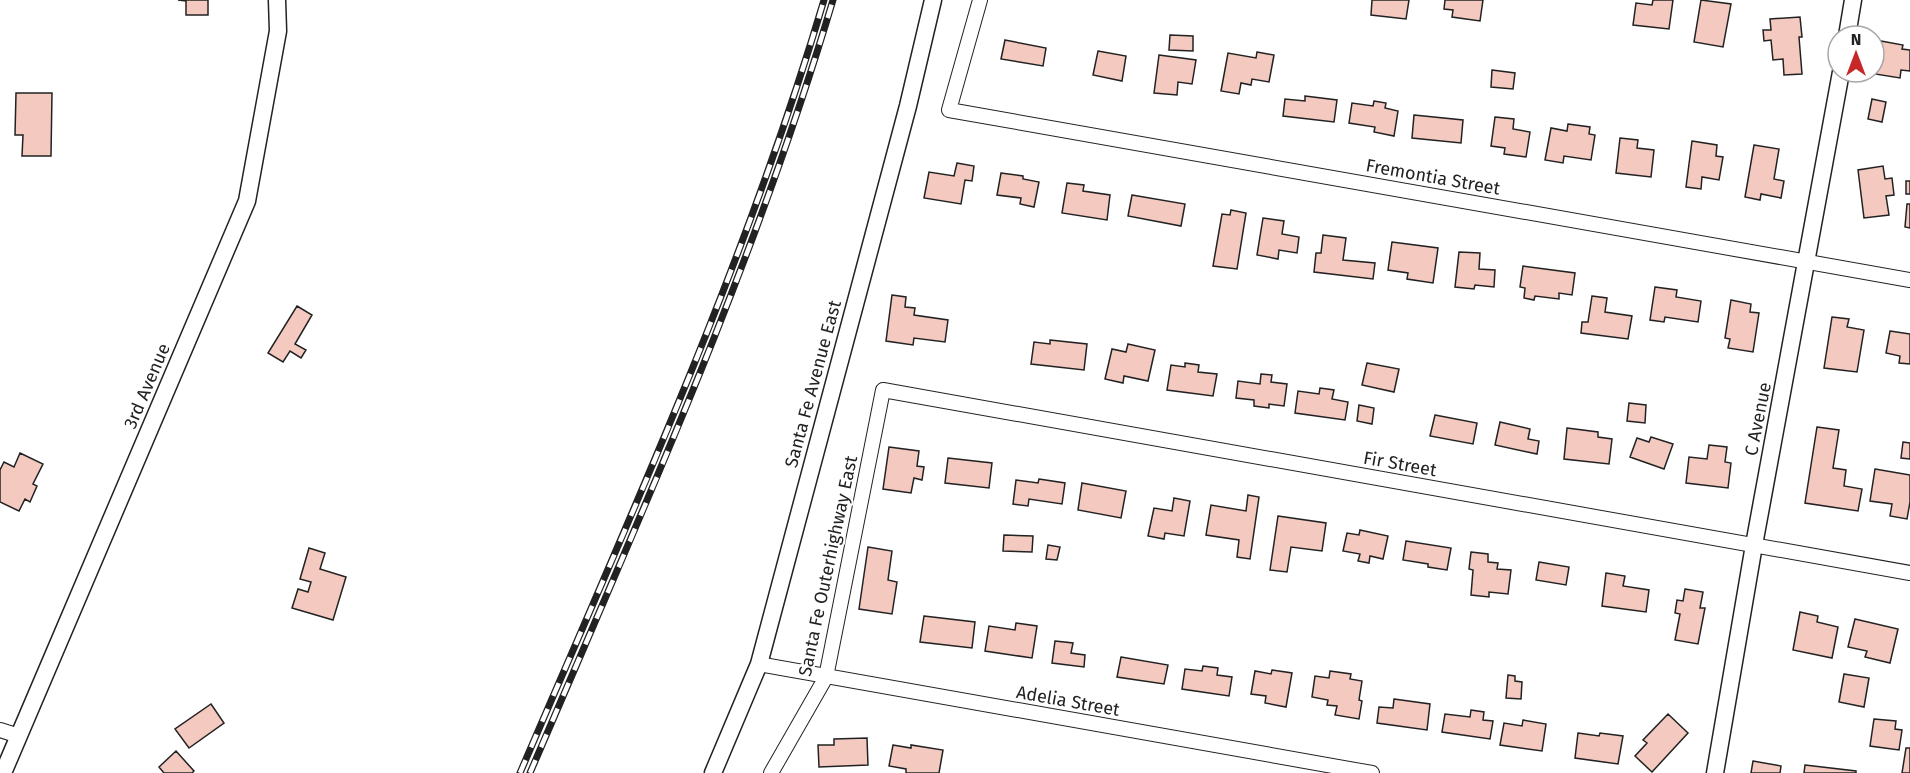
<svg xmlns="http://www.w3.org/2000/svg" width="1910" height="773" viewBox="0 0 1910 773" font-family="'Fira Sans',sans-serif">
<rect width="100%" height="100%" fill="#fff"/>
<path fill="#f3c9c0" stroke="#222" stroke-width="1.5" d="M178,0H208V15H186V1Z
M1372,0H1409L1406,19L1371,15Z
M1445,0H1483L1480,21L1452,17L1453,10L1444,9Z
M1653,0H1673L1669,29L1633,25L1636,3L1652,5Z
M1701,0L1731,4L1723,47L1694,42Z
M1800,17L1802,37H1799L1802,74L1784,75L1783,59L1773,60L1771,40L1764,41L1763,30H1771L1770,19Z
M1170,35L1193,36V51L1169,50Z
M1005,40L1046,48L1043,66L1001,59Z
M1881,41L1903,45L1902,49L1910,50V71L1901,70L1900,78L1875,74Z
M1098,51L1126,56L1122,81L1093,75Z
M1257,52L1274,55L1269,82L1252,79L1251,85L1241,83L1239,94L1221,91L1228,53L1256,58Z
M1159,55L1196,60L1192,84L1178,82L1177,95L1154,93Z
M1492,70L1515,73L1513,89L1491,87Z
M16,93H52L51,156H22L23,135H15Z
M1305,96L1337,100L1334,122L1283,116L1285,99L1305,101Z
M1872,99L1886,102L1882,122L1868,119Z
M1374,101L1386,103L1385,108L1398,111L1394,136L1374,132L1375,127L1349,123L1352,103L1373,106Z
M1414,115L1463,120L1461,143L1412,138Z
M1495,117L1514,119L1513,129L1530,132L1526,157L1504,154L1505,148L1491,146Z
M1568,124L1590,127L1589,134L1595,135L1591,160L1564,156L1563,163L1545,160L1551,128L1567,131Z
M1620,138L1638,140L1637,148L1654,150L1651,177L1616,173Z
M1692,141L1717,145L1716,156L1723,157L1719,180L1702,177L1701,189L1686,187Z
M1754,145L1779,149L1774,179L1784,181L1781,198L1761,194L1760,200L1745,197Z
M957,163L974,166L972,181L965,180L961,204L924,198L929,172L954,176Z
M1883,166L1885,179L1892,178L1894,195L1886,196L1889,215L1864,218L1858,170Z
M1001,173L1023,176V179L1039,182L1034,207L1020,204L1021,198L997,195Z
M1906,181H1910V194H1906Z
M1067,183L1084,185L1083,191L1110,195L1107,220L1062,213Z
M1132,195L1185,204L1181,226L1128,216Z
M1907,204H1910V228L1905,227Z
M1231,210L1246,213L1237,269L1213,266L1222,214L1230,215Z
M1263,218L1284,221L1282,234L1299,237L1297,253L1279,250L1278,259L1257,255Z
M1323,235L1346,238L1343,260L1375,263L1373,279L1314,272L1316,253H1321Z
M1392,242L1438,248L1433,283L1407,279L1408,273L1388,270Z
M1459,252L1480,253L1479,269L1495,270L1494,287L1475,285L1474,289L1455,287Z
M1523,266L1575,273L1572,295L1559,293V299L1535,296L1534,300L1524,298L1525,288L1520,287Z
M1655,287L1677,290L1676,297L1701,301L1698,322L1665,317L1664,322L1650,320Z
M892,295L906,297L905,307L915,308L914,315L948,320L945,342L914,338L913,345L886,341Z
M1592,296L1607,298L1605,312L1632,316L1628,339L1581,333L1582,322H1588Z
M1731,300L1751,304L1750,312L1759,313L1753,352L1728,348L1730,339L1725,338Z
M297,306L312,315L295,344L306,350L301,358L290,351L283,362L268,353Z
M1832,317L1849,319L1847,327L1864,330L1857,372L1824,368Z
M1890,331L1910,334V364L1899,363L1900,356L1886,353Z
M1050,340L1087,344L1084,370L1031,364L1034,342L1050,344Z
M1128,344L1155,350L1148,381L1124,376L1123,383L1105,379L1112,349L1126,352Z
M1185,363L1199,365L1198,372L1217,374L1213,396L1167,390L1171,365L1185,367Z
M1367,363L1399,369L1394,392L1362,385Z
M1261,374L1272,375L1271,382L1287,384L1284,406L1269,404V408L1254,406V400L1236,398L1238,381L1260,384Z
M1320,388L1334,390L1332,399L1348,402L1345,420L1295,413L1298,391L1319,394Z
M1629,403L1646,405L1645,423L1627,421Z
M1359,405L1374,408L1372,424L1357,421Z
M1435,415L1477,423L1473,444L1430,436Z
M1500,422L1530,429L1528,439L1539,441L1537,454L1495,445Z
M1817,427L1839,430L1833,468L1846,470L1844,486L1862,489L1858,511L1805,503Z
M1567,428L1598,432V437L1612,439L1609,464L1564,459Z
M1651,437L1673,444L1664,469L1630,457L1637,438L1649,442Z
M1903,442L1910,443V459L1901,458Z
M1709,445L1727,447L1725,462L1731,463L1728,488L1686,483L1689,457L1707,459Z
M889,447L919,451L917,466L924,467L922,480L914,478L911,493L883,489Z
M20,453L43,464L33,484L37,486L30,502L25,499L19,511L0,502V470L4,462L14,467Z
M948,458L992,463L989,488L945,483Z
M1875,469L1910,475V502L1907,519L1890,516L1892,504L1870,501Z
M1039,479L1065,483L1062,504L1029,499L1028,506L1013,504L1016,480L1038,483Z
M1082,483L1126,491L1121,518L1078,510Z
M1248,495L1259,497L1250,559L1237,557L1239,540L1206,535L1211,505L1246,511Z
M1174,498L1190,501L1184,536L1165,533L1164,539L1148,536L1154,508L1172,511Z
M1278,516L1326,523L1322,551L1291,547L1287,572L1270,570Z
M1360,530L1388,536L1383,559L1370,556L1369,563L1358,561L1360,554L1343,551L1347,533L1359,535Z
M1004,535L1033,536L1032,552L1003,551Z
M1406,541L1451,548L1447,570L1428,567V564L1403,560Z
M1048,545L1060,547L1057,560L1046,559Z
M868,547L892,551L888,580L897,582L892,614L859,609Z
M309,548L325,553L320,569L346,577L333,620L292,608L298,589L308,592L311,582L300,579Z
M1471,552L1488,554V562L1498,563L1497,569L1511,570L1508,594L1489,592V597L1471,595L1473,570L1469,569Z
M1539,562L1569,567L1566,585L1536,580Z
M1606,573L1625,576L1623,586L1649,590L1646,612L1602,606Z
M1685,589L1703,592L1700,608H1705L1698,644L1675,640L1680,614L1675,613L1677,600L1683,601Z
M1800,612L1818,616L1817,622L1838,627L1832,658L1793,650Z
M924,616L975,622L972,648L920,642Z
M1855,619L1898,629L1890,663L1865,657L1867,651L1848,647Z
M1016,623L1037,626L1032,658L985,651L989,626L1015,630Z
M1055,641L1073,643L1071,653L1085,655L1084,667L1052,663Z
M1121,657L1168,665L1164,684L1117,677Z
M1203,666L1218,668L1217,675L1232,677L1229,696L1182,689L1185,669L1202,671Z
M1272,670L1292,673L1286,707L1265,703L1266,696L1251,694L1255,671L1271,674Z
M1330,671L1351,674L1350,679L1362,681L1359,700L1362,701L1359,719L1335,715L1337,706L1327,705L1328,700L1312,697L1315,676L1329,678Z
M1844,674L1869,678L1864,707L1839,702Z
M1508,675L1515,676V681L1522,682L1521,699L1506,698Z
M1394,699L1430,704L1427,730L1377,723L1379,707L1393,708Z
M211,704L224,723L189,748L175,729Z
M1471,710L1484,712L1483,720L1493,721L1490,739L1442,732L1445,714L1470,717Z
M1668,714L1688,733L1652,772L1635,756L1647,743L1643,740Z
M1874,719L1896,721L1895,729L1902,730L1899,750L1870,746Z
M1523,720L1546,724L1542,751L1500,745L1504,723L1522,726Z
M1578,733L1599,736L1600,733L1623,736L1618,764L1575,758Z
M867,738L868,765L819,767L818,745H834V739Z
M893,745L911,748V745L943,750L939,773H906V769L889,766Z
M1906,748H1910V773H1902Z
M176,751L194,771L192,773H164L159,767Z
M1753,761L1781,766L1780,773H1751Z
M1805,765L1856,771V773H1804Z"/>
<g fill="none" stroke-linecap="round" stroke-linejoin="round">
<defs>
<path id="minor" d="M980,0L949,110L1910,280
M759,664L1372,773
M0,730L19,736
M771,773L826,677L883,390L1910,573"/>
<path id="tertiary" d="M1847,36L1853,0
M3,773L247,201L278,31L277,0
M713,773L759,664L908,106L933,0
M1715,773L1754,545L1841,72"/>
</defs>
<use href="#minor" stroke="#222" stroke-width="16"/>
<use href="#tertiary" stroke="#222" stroke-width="19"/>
<use href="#minor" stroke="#fff" stroke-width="14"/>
<use href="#tertiary" stroke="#fff" stroke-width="16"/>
<defs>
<path id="rail" d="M520,773C629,519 745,266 824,0
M530,773C639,518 754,266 833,0"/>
</defs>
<use href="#rail" stroke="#222" stroke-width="7"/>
<use href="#rail" stroke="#fff" stroke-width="4.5" stroke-dasharray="14" stroke-linecap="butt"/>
</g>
<g text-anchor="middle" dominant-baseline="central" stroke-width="4.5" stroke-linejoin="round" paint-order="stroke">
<g font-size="18" fill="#222" stroke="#fff">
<text transform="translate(1433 177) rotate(10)">Fremontia Street</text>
<text transform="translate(813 384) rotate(-75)">Santa Fe Avenue East</text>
<text transform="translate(147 386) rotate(-67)">3rd Avenue</text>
<text transform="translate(1758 419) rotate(-79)">C Avenue</text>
<text transform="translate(1400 464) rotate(10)">Fir Street</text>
<text transform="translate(828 566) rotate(-78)">Santa Fe Outerhighway East</text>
<text transform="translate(1068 701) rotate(10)">Adelia Street</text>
</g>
</g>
<g transform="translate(1856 54)"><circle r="28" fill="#ffffff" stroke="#a7a7a7" stroke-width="1.5"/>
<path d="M0-4.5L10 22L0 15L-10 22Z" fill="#c62828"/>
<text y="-9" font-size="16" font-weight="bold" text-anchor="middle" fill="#222222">N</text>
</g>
</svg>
